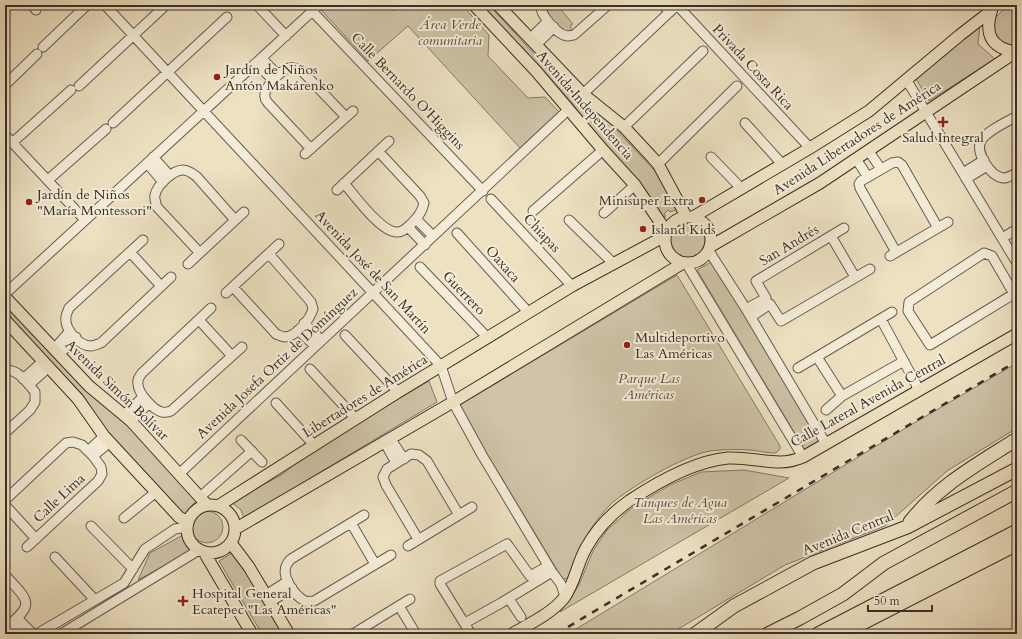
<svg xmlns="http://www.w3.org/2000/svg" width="1022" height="639" viewBox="0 0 1022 639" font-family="Cardo,serif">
<rect width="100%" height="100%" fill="#ede1c2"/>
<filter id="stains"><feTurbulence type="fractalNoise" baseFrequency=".005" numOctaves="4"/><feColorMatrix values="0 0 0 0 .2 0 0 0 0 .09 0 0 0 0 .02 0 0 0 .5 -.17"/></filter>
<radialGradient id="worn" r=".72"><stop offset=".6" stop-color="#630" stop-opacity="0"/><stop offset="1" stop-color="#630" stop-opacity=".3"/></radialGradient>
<path fill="#cfc3a8" stroke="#857968" d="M328,5H388L394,11L400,5H462L489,35L488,56L528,98L545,97L559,112L520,148L408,26L368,61L322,11Z
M482,5H489L559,81L610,123L655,171L679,209L670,212L668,210L664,214L666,216L661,219L647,192L589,126L573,104L542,69Z
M548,5H551L554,8L557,5L573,24L570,26L572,30L569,34C560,32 549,19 547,10Z
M1008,5H1017V42L1007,47L995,44L990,23Z
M980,24L978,44L995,59L929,101L915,77Z
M669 240a18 18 0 1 1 36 0a18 18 0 1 1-36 0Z
M713,261L821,443L806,452L697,270Z
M677,275L780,446V449L776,453C770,453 764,452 758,451C742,449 726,449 710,451C685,455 630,487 611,504C603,512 596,521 590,530C583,541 573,574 566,579L562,578L458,406Z
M5,306L85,388L131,427L197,500L184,515L108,434L83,395L5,313Z
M1017,363V428L947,471L885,526L785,565L670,634H568L914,423Z
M429,381L437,402L244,518L241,510L231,502L283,474L305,454Z
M744,470L789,478L560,612L579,585L593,551L607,530L633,507L670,485L701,472Z
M191 527a16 16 0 1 1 32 0a16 16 0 1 1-32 0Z
M183,535L193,550L138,580L150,553Z
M234,552L282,634H262L219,561Z"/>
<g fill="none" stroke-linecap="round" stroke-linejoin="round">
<defs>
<path id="minor" d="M32,5L36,10
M105,5L441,366L453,402L482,455L552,572L561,584L565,597
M257,5L286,36
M540,5C541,15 556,34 567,36C568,36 573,35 574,35L608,5
M663,5L670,12
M677,5L810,148
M312,11L483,191
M530,39L548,21
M536,45L554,27
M43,47L87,5
M261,58L278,75
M256,63L273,80
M906,79L1017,263
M5,85L37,54
M79,86L166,5
M583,94L677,5
M1017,116C1007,122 986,131 981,141C975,152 990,176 1003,178C1008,178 1012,175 1017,173
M113,123L227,17
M745,123L782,164
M624,127L703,51
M5,135L85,220
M12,143L71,90
M311,149L268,103C267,101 265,100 265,97C263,88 280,71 289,68C293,67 298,69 302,71L346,117
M868,150L881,169
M305,154L353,111
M153,157L170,176
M711,157L741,188
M856,159L868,177
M147,163L163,182
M658,164L737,86
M963,173L984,160
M966,179L987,166
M48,180L106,129
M344,183C354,195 382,234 398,232C403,232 408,227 411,224C418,217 422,212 424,203L420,196L378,151
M337,190L389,141
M491,199L572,286
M533,211L603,150
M604,213L635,185
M416,219L433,236
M569,220L613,263
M408,227L425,245
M457,233L529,313
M831,236L855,277
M1002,238L1017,229
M143,240L69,308C68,311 66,314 66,317C64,329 79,346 91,346C94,346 98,344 101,343L171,277
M709,251L746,309L826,444
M130,252L161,286
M896,252L860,188L859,184L861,181L892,163L898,162L902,165L938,228
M200,253L157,207C156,203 154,199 155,195C157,185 173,170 183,170C189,170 193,174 197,177L235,220
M890,256L948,222
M686,263L803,457
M188,264L244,212
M420,267L488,338
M233,287L276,334C279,335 282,337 285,337C297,336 310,319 313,309L311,302L269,254
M226,293L279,244
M5,294L319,5
M1014,294L992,256L984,253L909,302L908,311L930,345L1017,292
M211,308L142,373C139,377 137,380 138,384C138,393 153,410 162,412C165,413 168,412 171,411L242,347
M746,309L766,298L756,281L844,228
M751,317L770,304L781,321L870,269
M881,319L916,384L918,391
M199,320L232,356
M304,323L321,340
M298,330L315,346
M345,335L398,392
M54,349L70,331
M59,355L76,337
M817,357L842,396
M798,368L892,312
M310,369L356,419
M5,371C17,367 28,384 35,392V402L30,410L5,433
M23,379L43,361
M29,385L49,367
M276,403L314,445
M826,410L842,396L904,361
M124,415L143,397
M131,421L149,403
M390,438L404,459
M241,440L262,462
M384,441L396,463
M88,451L104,436
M93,456L110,442
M179,474L569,109
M200,497L252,451
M5,500L66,443L73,442L82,445L93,456L101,467L102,474L98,481L27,547
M5,505L36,539
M364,515L291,559C289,561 288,562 287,564C280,576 295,596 305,601C308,602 311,601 314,601L391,555
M124,518L156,492
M351,523L375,564
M91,526L133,569
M418,539L386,485L383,477L387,469L411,454L419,455L427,461L459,515
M408,546L472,507
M55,557L95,600
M5,575C28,601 37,603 5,628
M266,595L288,581
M509,599L521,617
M270,602L292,588
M399,606L416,634
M17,618L33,634
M11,623L22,634
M465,623L501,603L552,572
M37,634L124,583L145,549L175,529L187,527
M61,634L199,550
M353,634L410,599
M471,634L440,584V581L507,544L530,576L548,566"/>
<path id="major" d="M474,5L536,71L603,150L635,185L666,231
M498,5L583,94L624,127L650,155L658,164L686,216
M992,9C984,33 990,48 1016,52
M665 240a23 23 0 1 1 46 0a23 23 0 1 1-46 0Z
M693,217L810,148L869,111L960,35L991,11
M711,246L820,183L1017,51
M5,297L89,386L131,421L207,505
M5,320L78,399L104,436L179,517L187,522
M187 529a24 24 0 1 1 48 0a24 24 0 1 1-48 0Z
M218,506L398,392L572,286L665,236
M235,529L453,402L683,263
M231,543L249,567L289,634
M204,552L252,634
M512,634C529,624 551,614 564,598C575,583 577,564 586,548C596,530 612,513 629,501C656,483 695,461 728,458C746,457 763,462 780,462C788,462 796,460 803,457L1017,334"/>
<path id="highway" d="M910,522C939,485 978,464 1017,439
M695,634L734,606L813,563L907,527L1017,469
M768,634L800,618L843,594L884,563L1017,491
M818,634L1017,531
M841,634L1017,544"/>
</defs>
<use href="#minor" stroke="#685c4e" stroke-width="11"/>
<use href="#major" stroke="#3b2f28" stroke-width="13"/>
<use href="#highway" stroke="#3b2f28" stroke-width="15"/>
<use href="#minor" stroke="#f3ecd7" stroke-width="9"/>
<use href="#major" stroke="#ede1c2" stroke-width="11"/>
<use href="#highway" stroke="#ede1c2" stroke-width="13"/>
<path stroke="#3b2f28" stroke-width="2.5" stroke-dasharray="7 7" stroke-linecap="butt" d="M556,634L1017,361"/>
</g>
<g fill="#8f2418" stroke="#f3ecd7" stroke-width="1.5">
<circle cx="217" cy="77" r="4"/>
<path d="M941 116h4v4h4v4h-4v4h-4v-4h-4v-4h4z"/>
<circle cx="702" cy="200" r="4"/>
<circle cx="29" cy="202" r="4"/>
<circle cx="643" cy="229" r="4"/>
<circle cx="627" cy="345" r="4"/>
<path d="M181 595h4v4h4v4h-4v4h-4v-4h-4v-4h4z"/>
</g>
<g text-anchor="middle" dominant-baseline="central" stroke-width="4" stroke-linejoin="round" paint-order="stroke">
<g font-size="14" font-style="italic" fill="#594d42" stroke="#f3ecd7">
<text x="450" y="24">Área Verde<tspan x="450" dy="16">comunitaria</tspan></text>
<text x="649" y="378">Parque Las<tspan x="649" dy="16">Américas</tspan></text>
<text x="680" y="502">Tanques de Agua<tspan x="680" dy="16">Las Américas</tspan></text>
</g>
<g font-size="14" fill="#3b2f28" stroke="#f3ecd7">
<text transform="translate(753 67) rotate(47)">Privada Costa Rica</text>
<text transform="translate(408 91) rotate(46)">Calle Bernardo O'Higgins</text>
<text transform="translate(585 105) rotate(49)">Avenida Independencia</text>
<text transform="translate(857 138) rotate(-33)">Avenida Libertadores de América</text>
<text transform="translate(542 233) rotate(47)">Chiapas</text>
<text transform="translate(789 245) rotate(-31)">San Andrés</text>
<text transform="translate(503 264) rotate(48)">Oaxaca</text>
<text transform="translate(373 272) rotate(47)">Avenida José de San Martín</text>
<text transform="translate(464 293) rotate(46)">Guerrero</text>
<text transform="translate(277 363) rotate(-43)">Avenida Josefa Ortiz de Domínguez</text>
<text transform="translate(117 390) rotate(44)">Avenida Simón Bolívar</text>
<text transform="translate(365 396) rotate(-32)">Libertadores de América</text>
<text transform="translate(868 401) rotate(-29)">Calle Lateral Avenida Central</text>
<text transform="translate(59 498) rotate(-43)">Calle Lima</text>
<text transform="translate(848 533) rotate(-22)">Avenida Central</text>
</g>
<g font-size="14" fill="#3b2f28" stroke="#f3ecd7" text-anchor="start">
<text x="225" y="69">Jardín de Niños<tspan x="225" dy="16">Antón Makárenko</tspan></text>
<text x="943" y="137" text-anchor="middle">Salud Integral</text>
<text x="37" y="194">Jardín de Niños<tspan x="37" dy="16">"María Montessori"</tspan></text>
<text x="694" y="200" text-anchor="end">Minisuper Extra</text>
<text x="651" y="229">Island Kids</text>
<text x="635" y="337">Multideportivo<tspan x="635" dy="16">Las Américas</tspan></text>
<text x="192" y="593">Hospital General<tspan x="192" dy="16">Ecatepec "Las Américas"</tspan></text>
</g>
</g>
<rect width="1022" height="639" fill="none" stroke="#ede1c2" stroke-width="20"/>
<rect x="6" y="6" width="1010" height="627" fill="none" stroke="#3b2f28" stroke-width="2"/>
<rect x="10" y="10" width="1002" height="619" fill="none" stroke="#3b2f28"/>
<path d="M868 605v6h64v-6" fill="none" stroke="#3b2f28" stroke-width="2"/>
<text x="874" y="605" font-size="12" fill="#3b2f28" stroke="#f3ecd7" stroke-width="3" paint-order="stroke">50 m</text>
<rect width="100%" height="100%" filter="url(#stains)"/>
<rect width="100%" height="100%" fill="url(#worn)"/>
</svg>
